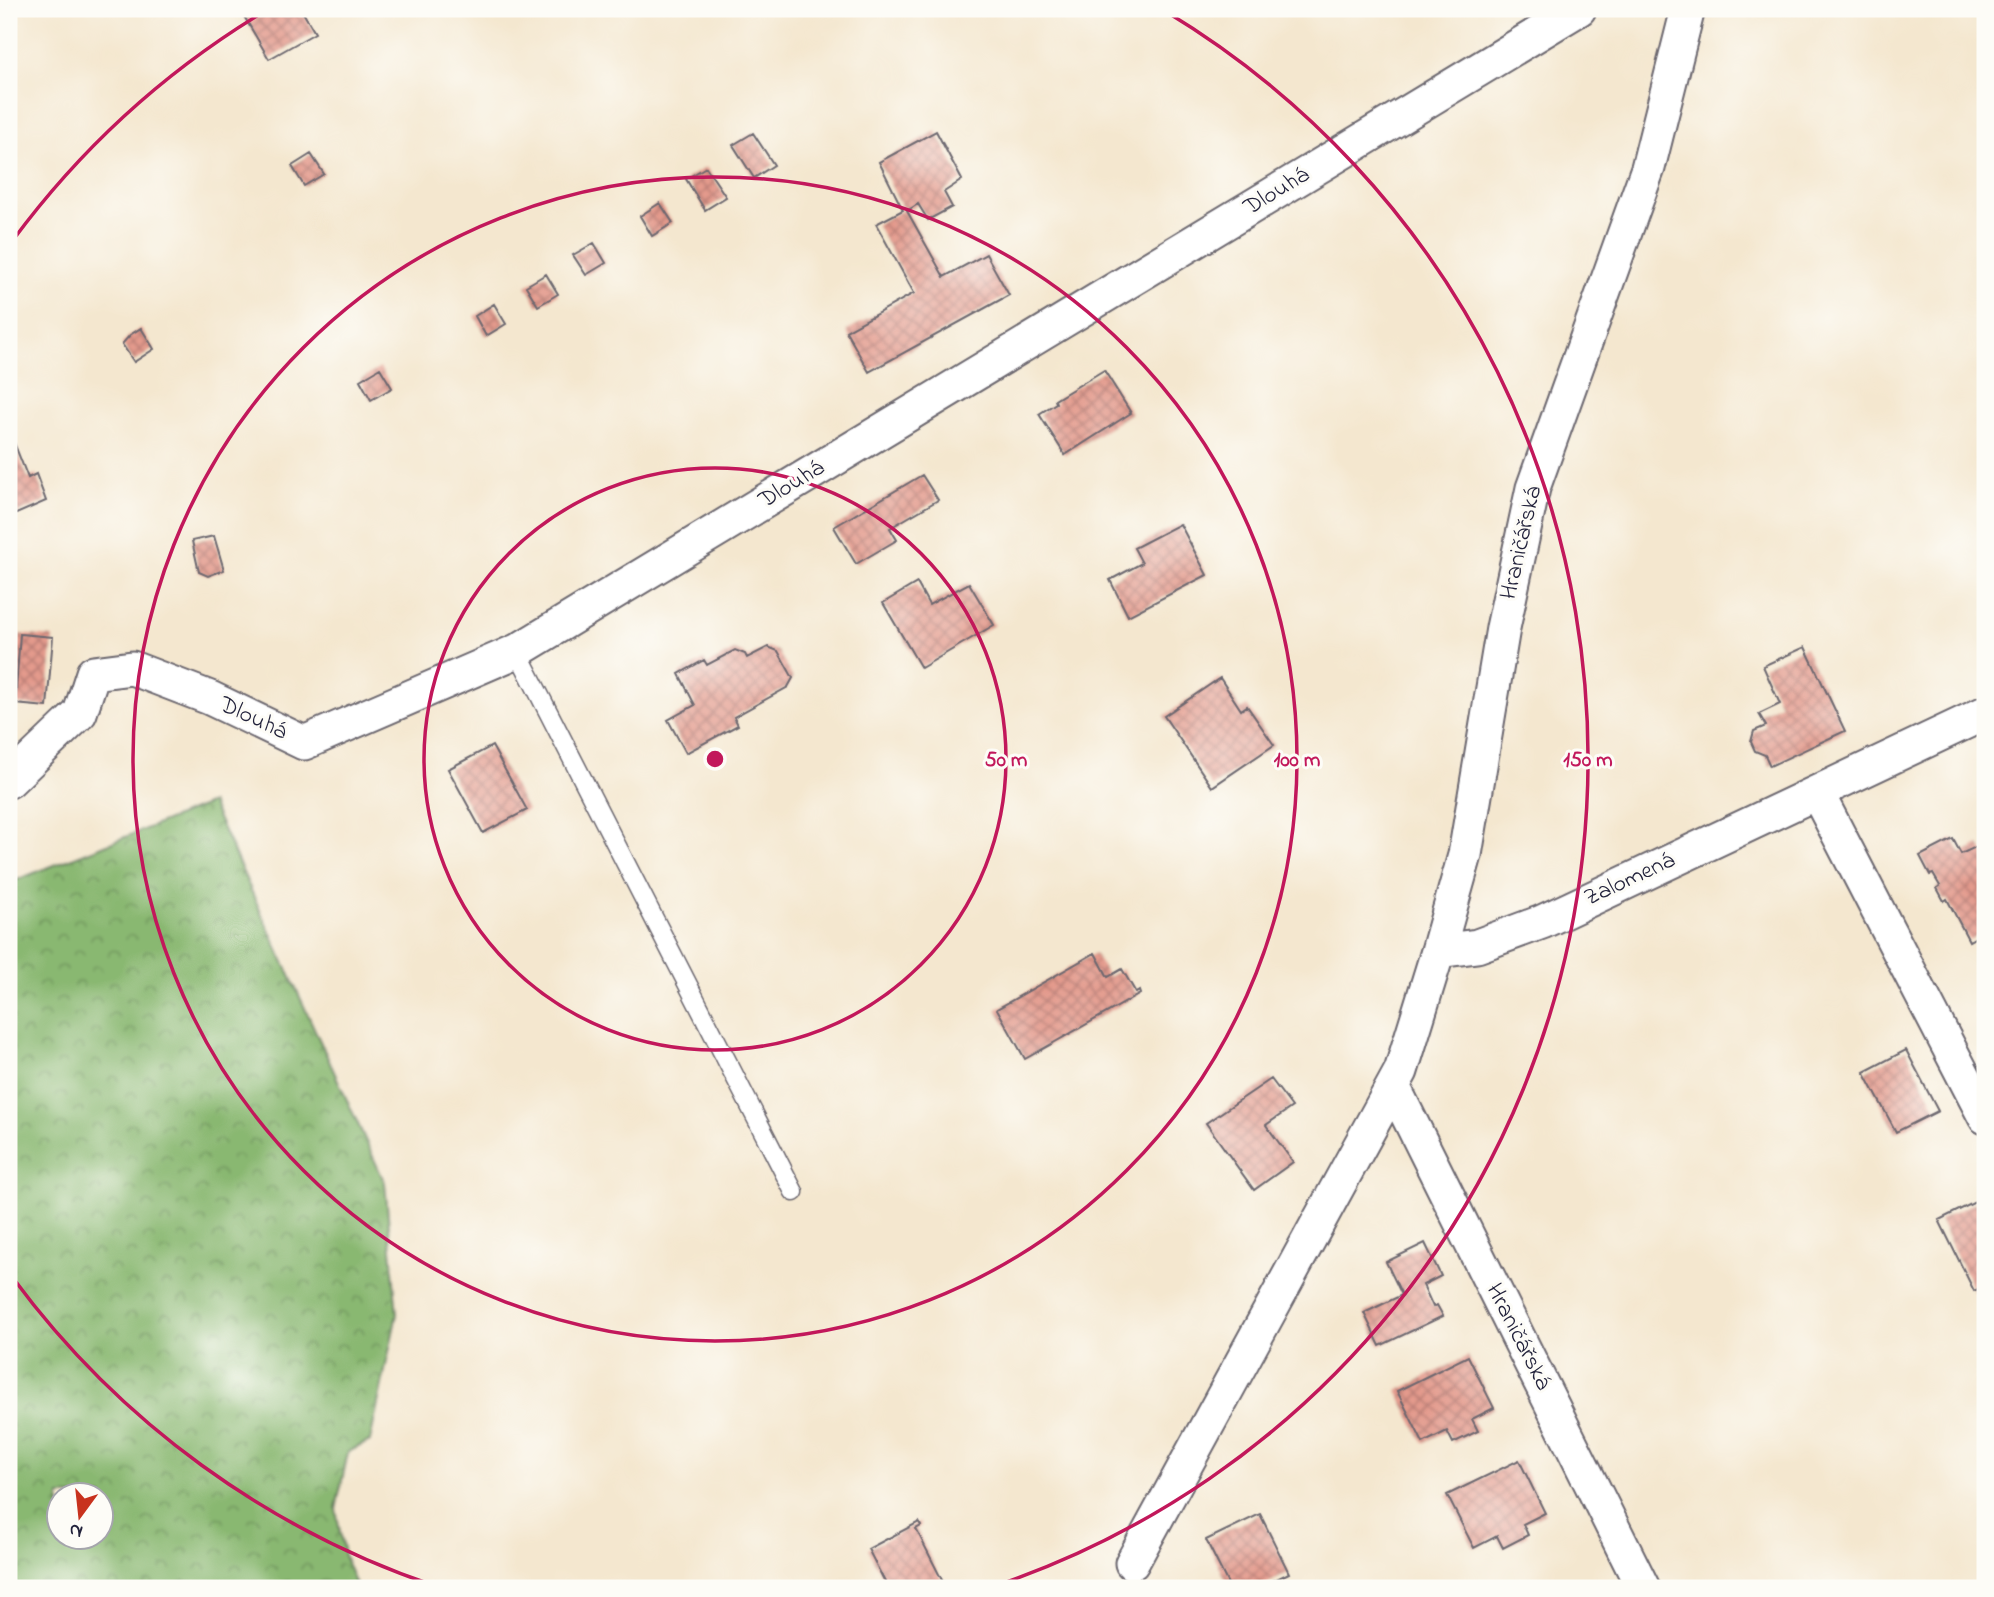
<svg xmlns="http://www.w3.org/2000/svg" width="1994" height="1597" viewBox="0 0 1994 1597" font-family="'Indie Flower',sans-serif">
<defs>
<pattern id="forest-crowns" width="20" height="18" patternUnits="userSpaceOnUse" patternTransform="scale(1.75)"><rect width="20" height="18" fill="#89b871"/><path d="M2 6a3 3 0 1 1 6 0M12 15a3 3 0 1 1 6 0" fill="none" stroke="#70955e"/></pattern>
<pattern id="building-cross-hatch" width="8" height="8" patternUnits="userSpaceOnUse" patternTransform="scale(1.75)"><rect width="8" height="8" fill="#e39a8c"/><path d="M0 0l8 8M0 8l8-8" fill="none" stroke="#b87d74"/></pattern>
</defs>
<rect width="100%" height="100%" fill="#fdfcf7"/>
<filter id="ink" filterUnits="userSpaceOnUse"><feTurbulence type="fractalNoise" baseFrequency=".0143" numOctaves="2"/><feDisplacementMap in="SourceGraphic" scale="14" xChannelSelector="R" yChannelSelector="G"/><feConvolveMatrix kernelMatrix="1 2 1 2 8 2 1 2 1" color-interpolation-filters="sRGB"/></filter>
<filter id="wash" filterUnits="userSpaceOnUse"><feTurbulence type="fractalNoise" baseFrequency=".00686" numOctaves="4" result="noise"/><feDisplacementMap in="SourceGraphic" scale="28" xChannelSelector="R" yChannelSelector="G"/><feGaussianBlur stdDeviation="1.57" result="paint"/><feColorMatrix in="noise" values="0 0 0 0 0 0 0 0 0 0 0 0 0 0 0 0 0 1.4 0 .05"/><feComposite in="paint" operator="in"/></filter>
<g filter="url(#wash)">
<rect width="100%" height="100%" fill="#f4e7cf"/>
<path fill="url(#forest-crowns)" stroke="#566d56" stroke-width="2" fill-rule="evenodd" d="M211,803L385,1183L397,1314L370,1441L348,1452L336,1509L344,1555L357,1588H9V883ZM60,1496H102V1538H60Z"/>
<g id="blocks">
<path fill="url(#building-cross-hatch)" d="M244,9H301L315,33L269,59L241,11Z
M936,131L962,180L944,192L952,207L928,220L918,204L907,211L944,277L986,254L1009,295L869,372L846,331L914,293L876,224L903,210L879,162Z
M753,133L774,165L754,178L733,145Z
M311,154L324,174L304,186L292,166Z
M706,167L726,197L705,210L686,179Z
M660,203L673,223L652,236L640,216Z
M594,243L606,263L586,275L573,255Z
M546,274L558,294L538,306L526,286Z
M494,304L506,324L486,336L475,316Z
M141,328L154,349L134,362L122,344L130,335Z
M380,368L392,388L371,400L360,380Z
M1104,370L1131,413L1065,455L1039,414L1056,403L1055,400Z
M9,430L28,478L36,474L46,501L14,515L9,503Z
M922,475L938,500L890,528L897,540L856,564L834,527Z
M1180,524L1207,575L1128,616L1110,580L1142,563L1134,548Z
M214,536L224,570L208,576L199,572L192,541Z
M917,583L929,605L969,583L994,625L921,668L883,603Z
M20,634L53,637L47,707L15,704Z
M768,647L778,651L793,678L788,687L734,717L738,725L686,753L668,720L695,705L679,674L704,660L707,665L735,650L745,654L747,658Z
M1805,647L1845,731L1770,766L1765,755L1755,751L1751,742L1754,731L1766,726L1759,714L1780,704L1763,666Z
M1220,678L1241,710L1247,706L1274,745L1212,787L1164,716Z
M492,746L527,810L483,833L448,769Z
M1953,839L1961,854L1980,845L1985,854V932L1969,941L1947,899L1944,901L1937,888L1940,886L1933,874L1930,875L1920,856Z
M1095,953L1108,977L1122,969L1136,993L1139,991L1140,994L1025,1059L997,1009Z
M1906,1050L1938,1111L1896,1132L1864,1072Z
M1271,1079L1292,1107L1266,1125L1293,1162L1254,1190L1206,1123Z
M1981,1199L1985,1208V1286L1974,1291L1939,1220Z
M1425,1243L1441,1276L1423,1285L1433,1307L1437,1305L1443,1316L1380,1346L1364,1313L1402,1295L1386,1262Z
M1468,1356L1494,1408L1472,1419L1478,1431L1453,1443L1447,1431L1423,1443L1397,1391Z
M1519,1460L1545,1513L1523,1524L1528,1535L1503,1548L1497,1536L1474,1548L1447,1495Z
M1260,1514L1289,1573L1258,1588H1230L1206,1540Z
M919,1522L921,1526L916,1529L946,1588H888L868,1549Z"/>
</g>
</g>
<g filter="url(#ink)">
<use href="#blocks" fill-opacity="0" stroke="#6c676f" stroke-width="2"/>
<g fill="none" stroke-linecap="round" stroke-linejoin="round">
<defs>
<path id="service" d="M517,651L794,1192"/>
<path id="minor" d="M9,781L80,713L93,673L132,668L210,698L304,743L517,651L1579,9
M1817,793L1985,1117
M1438,951L1477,946L1542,922L1985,713
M1393,1086L1643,1588
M1132,1563L1401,1071L1438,951L1465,855L1503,628L1533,488L1648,168L1688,9"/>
</defs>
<use href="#service" stroke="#6c676f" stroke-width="21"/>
<use href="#minor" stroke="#6c676f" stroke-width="37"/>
<use href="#service" stroke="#fff" stroke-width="18"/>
<use href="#minor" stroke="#fff" stroke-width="33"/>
</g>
</g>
<g fill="none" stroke="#c2185b" stroke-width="3.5">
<circle cx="715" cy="759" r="291"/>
<circle cx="715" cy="759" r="582"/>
<path d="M438 1587A873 873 0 0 1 13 1278M13 240A873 873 0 0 1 265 11M1165 11A873 873 0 0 1 992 1587"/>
</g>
<g text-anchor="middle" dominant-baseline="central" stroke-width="6" stroke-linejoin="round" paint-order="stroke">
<g font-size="24" fill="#22223b" stroke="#fdfcf7">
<text transform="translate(1277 192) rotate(-31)">Dlouhá</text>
<text transform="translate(792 485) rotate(-31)">Dlouhá</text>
<text transform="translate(1522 543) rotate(-77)">Hraničářská</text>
<text transform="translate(253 719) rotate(25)">Dlouhá</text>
<text transform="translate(1630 880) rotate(-25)">Zalomená</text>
<text transform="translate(1518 1337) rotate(63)">Hraničářská</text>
</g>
</g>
<circle cx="715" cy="759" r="10" fill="#c2185b" stroke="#fdfcf7" stroke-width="3.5"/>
<g font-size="21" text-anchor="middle" font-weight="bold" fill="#c2185b" stroke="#fdfcf7" stroke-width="6" stroke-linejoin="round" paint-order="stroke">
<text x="1006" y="766">50 m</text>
<text x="1297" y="766">100 m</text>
<text x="1588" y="766">150 m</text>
</g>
<rect width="1994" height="1597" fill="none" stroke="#fdfcf7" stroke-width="35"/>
<g transform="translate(80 1516) rotate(195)"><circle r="33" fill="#fdfcf7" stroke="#a5a5ac" stroke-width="2"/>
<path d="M0-5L12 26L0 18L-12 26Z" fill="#c8321e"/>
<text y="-10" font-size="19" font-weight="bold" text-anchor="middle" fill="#22223b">N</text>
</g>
</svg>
